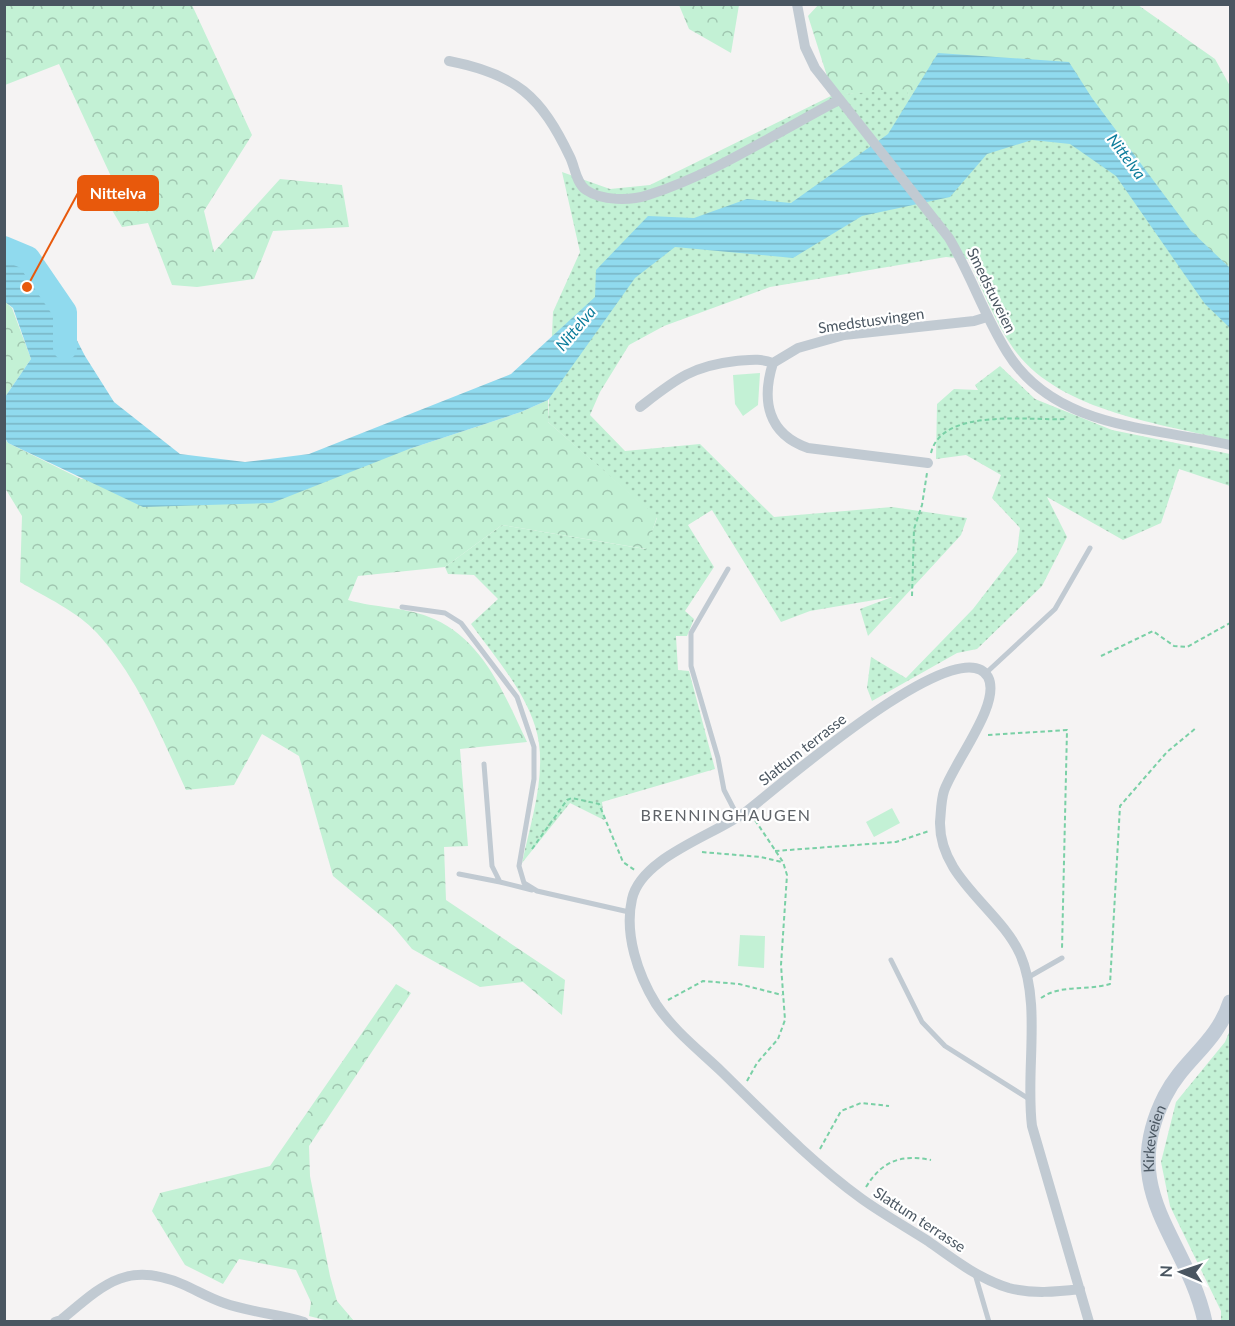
<svg xmlns="http://www.w3.org/2000/svg" width="1235" height="1326" viewBox="0 0 1235 1326" font-family="Lato,sans-serif">
<defs>
<pattern id="grass-dots" width="8" height="8" patternUnits="userSpaceOnUse" patternTransform="scale(1.5)"><rect width="8" height="8" fill="#c3f1d5"/><path d="M2 2h.1M6 6h.1" fill="none" stroke="#a0c6b0" stroke-width="1.8" stroke-linecap="round"/></pattern>
<pattern id="forest-crowns" width="20" height="18" patternUnits="userSpaceOnUse" patternTransform="scale(1.5)"><rect width="20" height="18" fill="#c3f1d5"/><path d="M2 6a3 3 0 1 1 6 0M12 15a3 3 0 1 1 6 0" fill="none" stroke="#a0c6b0"/></pattern>
<pattern id="water-rules" width="6" height="5" patternUnits="userSpaceOnUse" patternTransform="scale(1.5)"><rect width="6" height="5" fill="#90daee"/><path d="M0 2.5h6" fill="none" stroke="#78b4c4"/></pattern>
</defs>
<rect width="100%" height="100%" fill="#f5f3f3"/>
<path fill="url(#grass-dots)" d="M907,88L925,162L1033,98L1230,276V441C1160,423 1058,412 1013,348C995,322 982,288 968,259L946,257L770,287L664,326L629,345L600,392L590,415L625,451L700,444L774,517L892,507L967,518L961,535L868,636L860,609L892,597L810,611L781,622L712,510L688,525L714,567L685,611L694,619L687,636H676L678,670L689,671L715,769L602,802L604,820L570,803L522,863C531,820 549,769 535,726C523,688 494,656 471,624L498,599L474,575L448,574L445,567L502,525L645,549L657,518L548,422L553,312L580,252L562,172L610,189L650,185L833,95Z
M1000,366L1035,399L1112,430L1230,454V486L1179,469L1161,523L1123,540L1047,497L1067,537L1042,586L977,649L957,653L872,701L867,688L871,657L906,678L973,609L1017,552L1020,528L992,498L1001,475L966,455L936,459L937,404L954,389L978,390L975,385Z
M1230,1030V1321L1221,1322V1311L1170,1206L1161,1162L1176,1102L1225,1042Z"/>
<path fill="url(#forest-crowns)" d="M5,4L192,5L252,135L204,211L214,252L280,179L342,185L349,227L273,231L254,279L197,287L172,285L148,223L122,227L109,205L115,185L59,64L5,85Z
M819,4L1138,5L1215,59L1230,86V276L1078,107L925,162L907,89L833,95L808,16Z
M679,5H739L731,53L689,29Z
M5,302L12,308L31,359L5,397Z
M548,400V422L657,517L646,549L502,525L445,567L358,576L348,600C375,608 408,607 434,619C484,641 505,696 527,742L460,749L468,846L444,847L446,900L565,980L562,1015L523,982L480,987L412,949L392,925L333,876L299,756L262,734L234,785L186,790C161,736 138,678 97,633C77,611 45,597 20,582L22,516L5,488L4,438L8,443L81,479L409,449L521,412Z
M396,984L411,993L309,1146L310,1176L330,1276L337,1301L354,1321H328L309,1316L311,1302L296,1270L239,1259L223,1284L185,1265L152,1211L160,1193L270,1166Z"/>
<path fill="#c3f1d5" d="M760,373L758,405L743,416L735,404L733,375Z
M892,808L900,823L874,837L866,822Z
M740,935L765,936L764,968L738,966Z"/>
<path fill="url(#water-rules)" d="M938,53L1069,62L1092,98L1191,231L1230,268V328L1205,304L1116,176L1070,144L1032,140L987,154L950,197L862,216L793,258L675,247L635,278L548,400L521,412L409,449L272,503L143,507L8,443L5,438V397L31,359L13,308L5,302L4,245L20,249L39,266L85,356L114,402L180,454L245,462L309,454L511,374L595,297L596,270L648,216L694,218L747,199L791,203L888,134Z"/>
<g fill="none" stroke-linecap="round" stroke-linejoin="round">
<path stroke="#90daee" stroke-width="24" d="M4,248L28,258L65,312V348"/>
<path stroke="#7ad0a6" stroke-width="2" stroke-dasharray="4.5 3" stroke-linecap="butt" d="M931,453C942,407 1029,421 1066,419
M912,596L914,529L922,505L927,473
M1101,656L1153,631L1174,646L1187,647L1230,623
M988,735L1067,730L1062,949
M532,849L567,800L572,798L599,804L623,862L636,871
M775,851L896,842L929,831
M702,852L761,857L782,862
M1041,998C1061,984 1086,991 1110,984L1120,806L1167,752L1196,728
M668,1000L703,981L739,984L782,995
M747,1081L757,1063L778,1039L785,1020L781,965L787,875L783,862L755,820
M820,1149L841,1111L861,1103L889,1106
M866,1187C882,1161 901,1154 931,1160"/>
<path stroke="#c1cad2" stroke-width="5" d="M728,569L691,633V666L718,758L724,790L738,817
M402,607L445,613L461,623L517,697L534,747V779L519,866L524,883L537,891L629,912
M986,673L1055,609L1090,548
M484,764L492,866L500,882L532,890
M459,874L500,882
M891,960L922,1022L945,1046L1029,1099
M1027,978L1062,958
M975,1274L989,1322"/>
<path stroke="#c1cad2" stroke-width="10" d="M797,4L805,47L815,68L949,238C971,275 984,315 1007,352C1054,429 1152,427 1230,445
M449,61C516,74 541,96 570,157C575,167 576,183 586,190C602,201 630,201 648,195C715,174 777,132 839,100
M640,407C675,380 691,366 736,361C749,360 761,358 773,363
M928,463L808,448C768,434 761,401 773,363L798,348L844,335L974,321L987,317
M1080,1289C1056,1292 1032,1294 1009,1288C979,1279 953,1259 928,1241C906,1227 883,1214 862,1199C811,1162 766,1115 722,1072C700,1051 673,1030 656,1004C638,975 624,934 632,899C641,857 715,835 747,811C777,788 960,627 988,677C1002,703 954,762 944,791C941,800 941,812 940,822C939,878 999,908 1020,954C1042,1004 1025,1072 1032,1126L1089,1322
M55,1322L61,1320C102,1286 126,1260 182,1284C196,1290 209,1298 224,1303C249,1312 278,1314 304,1322"/>
<path stroke="#c1cbd6" stroke-width="15" id="s1" d="M1205,1322C1187,1237 1116,1193 1165,1096C1183,1060 1217,1043 1230,1002"/>
</g>
<g text-anchor="middle" dominant-baseline="central" stroke-width="4.5" stroke-linejoin="round" paint-order="stroke">
<g font-size="15" fill="#4a5661" stroke="#fff">
<text transform="translate(992 290) rotate(64)">Smedstuveien</text>
<text transform="translate(871 320) rotate(-8)">Smedstusvingen</text>
<text transform="translate(802 749) rotate(-38)">Slattum terrasse</text>
<text stroke="none"><textPath href="#s1" startOffset="195">Kirkeveien</textPath></text>
<text transform="translate(920 1219) rotate(33)">Slattum terrasse</text>
</g>
<g font-size="16" font-style="italic" fill="#0c7c9b" stroke="#fff">
<text transform="translate(1127 156) rotate(53)">Nittelva</text>
<text transform="translate(575 328) rotate(-50)">Nittelva</text>
</g>
<g font-size="16" letter-spacing="1.5" fill="#5f6368" stroke="#fff">
<text x="726" y="814">BRENNINGHAUGEN</text>
</g>
</g>
<path fill="none" stroke="#e8590c" stroke-width="2" d="M27 287L78 193"/>
<circle fill="#e8590c" stroke="#fff" stroke-width="2" cx="27" cy="287" r="6"/>
<rect fill="#e8590c" stroke="#e8590c" stroke-width="2" x="78" y="176" width="80" height="34" rx="6"/>
<g font-size="16" text-anchor="middle" font-weight="bold" fill="#fff">
<text x="118" y="199">Nittelva</text>
</g>
<rect width="1235" height="1326" fill="none" stroke="#4a5661" stroke-width="12"/>
<g transform="translate(1181 1272) rotate(272)" stroke="#ffffff" stroke-width="4.5" paint-order="stroke">
<path d="M0-4.5L10 22L0 15L-10 22Z" fill="#4a5661"/>
<text y="-9" font-size="16" font-weight="bold" text-anchor="middle" fill="#4a5661">N</text>
</g>
</svg>
